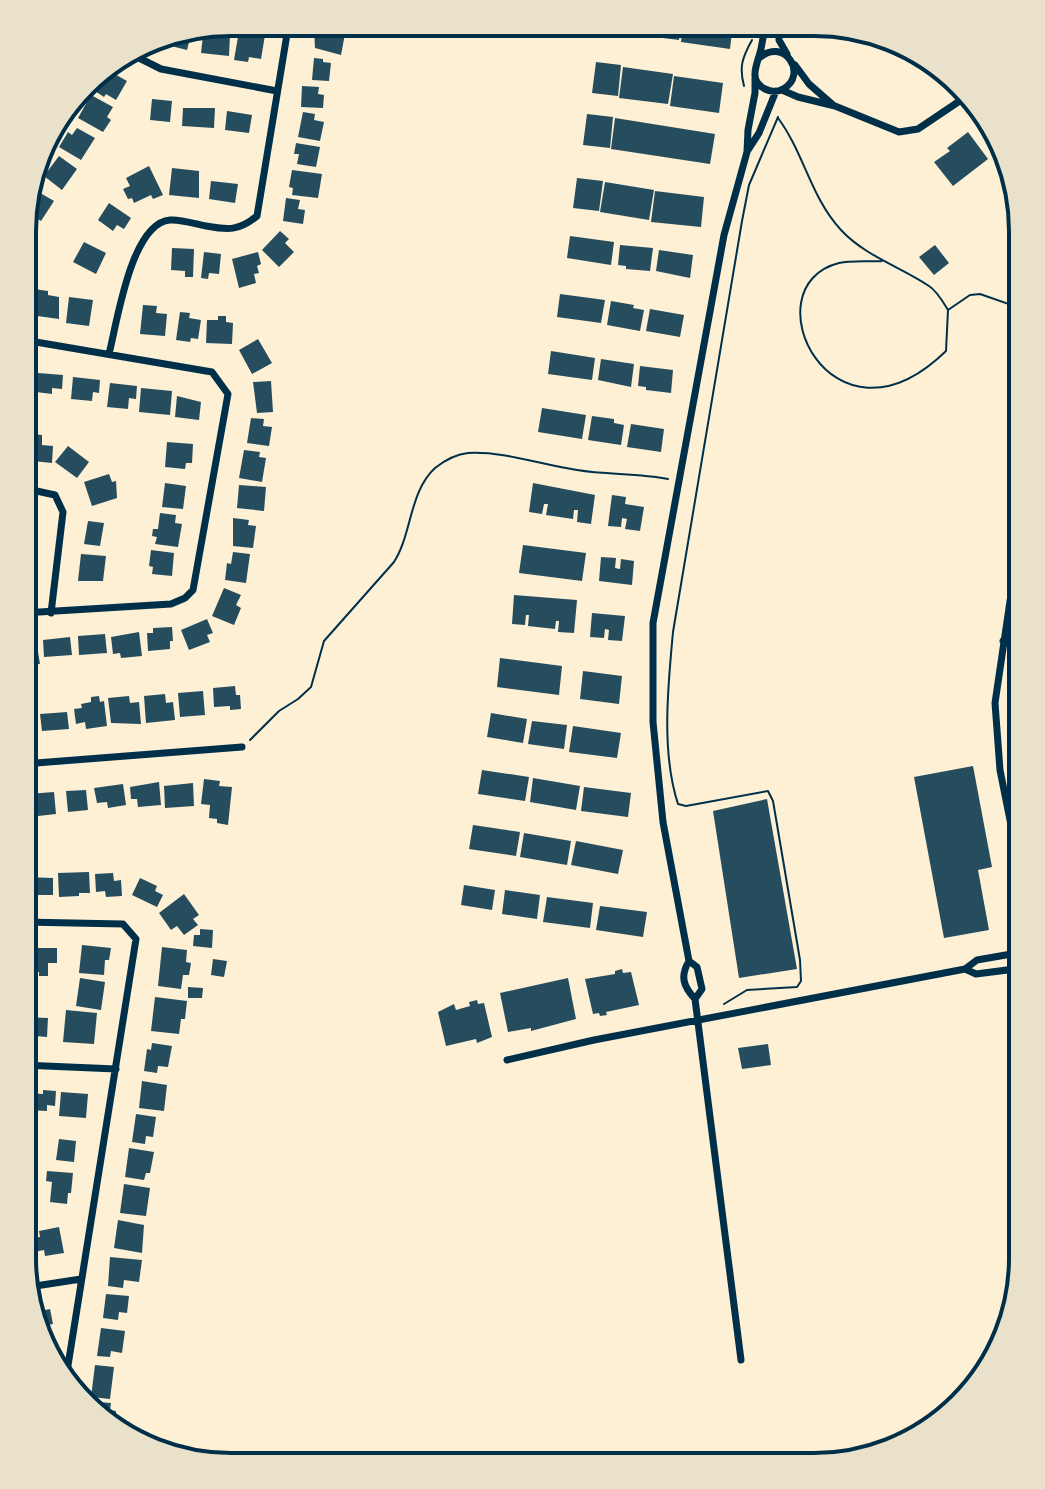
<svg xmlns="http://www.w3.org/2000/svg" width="1045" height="1489" viewBox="0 0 1045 1489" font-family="'Source Serif 4',serif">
<rect width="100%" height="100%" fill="#fdf0d5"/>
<path fill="#264d5e" d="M603,23H629L628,33L602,29Z
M631,23H681L679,40L630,34Z
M683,23L733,24L730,49L681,42Z
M204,27L219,29V33L230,35L229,56L201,53Z
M314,29L345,34L341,55L315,48Z
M185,30L184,32L191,34L187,50L163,44L166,33Z
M239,31L265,35L261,59L249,57L248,62L234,60Z
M314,58L323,59V62L331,63L329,81L312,80Z
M596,62L621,65L618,96L592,93Z
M623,67L673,74L668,104L619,98Z
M104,68L127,81L116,100L106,94L104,97L92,89Z
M674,76L723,83L719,113L670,106Z
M302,86L319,87L318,94L324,95L323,108L301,107Z
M91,95L113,107L107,117L111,120L103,132L78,118Z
M152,99L172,101L170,122L150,120Z
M183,108H215L214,128L182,126Z
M227,111L252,115L249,133L225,130Z
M303,112L315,114L314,120L324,122L320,141L298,137Z
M587,114L613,117L610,148L583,145Z
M615,118L715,134L710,164L611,149Z
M77,128L95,138L81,160L59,147L68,132L72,135Z
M968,132L988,159L953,186L934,162L950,151L947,148Z
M296,143L320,147L316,167L297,164L299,154H294Z
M59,156L77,169L62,190L44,176Z
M149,166L163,195L153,199L151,195L134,203L132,198L128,199L123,189L130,186L126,178Z
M172,168L199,171V198L169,195Z
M292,170L322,174L318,198L292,195L293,188L289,187Z
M577,178L603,181L599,211L573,208Z
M211,181L238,184L235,203L209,199Z
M605,182L654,190L649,220L600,212Z
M35,190L54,201L41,221L26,212L33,200L30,199Z
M655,191L704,197L701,227L651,222Z
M286,198L300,200L298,209L305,210L303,224L283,221Z
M109,203L131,218L124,229L117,225L113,231L98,220Z
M280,231L289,239L285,243L294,252L279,267L262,250Z
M570,236L614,242L611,265L567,258Z
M84,242L106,253L96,274L73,262Z
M620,245L653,248L650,271L626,269V266L618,265Z
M935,245L949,263L934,275L919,257Z
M172,248L194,249L193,277H185V271L171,270Z
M659,250L693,255L690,278L656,271Z
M204,252L221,254L219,274L209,273L208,279L201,278Z
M258,252L261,264L257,266L259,273L254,274L256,283L239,288L232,259Z
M34,289L48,291V295L59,297V319L30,315Z
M560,294L605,300L601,323L557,317Z
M69,297L93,300L89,326L66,323Z
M611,301L634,305L633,308L644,310L640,331L607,325Z
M143,305L157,306L156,313L167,314L165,336L140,334Z
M650,309L684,315L680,337L646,331Z
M180,312L190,313L189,318L201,320L198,339L191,338L190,342L176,340Z
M218,316H226V322L233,323L232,344L206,343L207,320H218Z
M258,339L272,363L252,374L239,350Z
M551,351L595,358L592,380L548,374Z
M601,359L634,364L631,387L598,380Z
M640,366L673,370L671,393L646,390V387L638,386Z
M38,373L63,375L62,389L52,388V394L36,392Z
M73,377L100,380L99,393L93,392L92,401L71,399Z
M271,381L273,412L257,413L253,382Z
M110,383L137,386L136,399L129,398L128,409L107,407Z
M141,388L172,391L170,415L139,412Z
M177,396L201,402L199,420L175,417Z
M542,408L586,415L582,439L538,432Z
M592,416L614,419V423L624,425L621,445L588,440Z
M251,418L264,419L263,426L272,427L269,446L247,443Z
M631,424L664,429L661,452L627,447Z
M24,433L42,435V445L53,446L52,463L23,460Z
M167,442L193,444L192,463H186L185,469L165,467Z
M68,446L89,462L77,478L55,462Z
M244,450L260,452L259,457L266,458L262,482L239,478Z
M109,474L112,482L116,481L117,498L92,506L84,482Z
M165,483L186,486L183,509L162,507Z
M533,483L595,495L591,524L577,522L578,510H574L573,519L546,515L548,504H544L542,514L529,512Z
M239,485L266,487L264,511L237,508Z
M612,495L626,497L625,504L644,507L640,531L625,529L627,519L622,518L621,527L608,526Z
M23,510H37L36,536H23Z
M160,513L176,515L175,523L182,524L178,547L155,544L157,537L152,536L153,529H158Z
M233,518L249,520L248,525L256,526L253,548L233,546Z
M88,521L104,523L100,546L84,544Z
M23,540L31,541L29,568H23Z
M523,545L586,553L582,581L519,573Z
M151,550L174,553L172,576L152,574L153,567L149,566Z
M233,552L250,554L246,583L225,580L227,563L231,564Z
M81,554L106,556L103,581H78Z
M601,557L616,558L615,568L620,569L621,559L634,561L632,585L599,581Z
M224,588L241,595L236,605L241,608L234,625L212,616Z
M514,595L577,600L574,633L558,632L559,621H556L555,629L528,626L529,615H526L525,625L512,624Z
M592,613L625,616L622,641L608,640L609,630L605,629L604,638L590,637Z
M207,619L213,633L207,635L210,642L189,650L181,630Z
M172,627L173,641H170V649L148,651L147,633H153V628Z
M139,632L142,656L121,658L120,653L113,654L111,637Z
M105,634L107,653L79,655L78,636Z
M70,637L72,655L44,657L43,640Z
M36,640L40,664L28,665L29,671L23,672V641Z
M500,658L562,666L559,695L497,687Z
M583,671L622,676L619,704L580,699Z
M235,686L236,695H240L241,709L230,710V706L214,707L213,688Z
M1017,688H1023V722H1018Z
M203,691L205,715L180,717L178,693Z
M165,694L166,703L173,702L175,720L146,723L144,696Z
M99,696L100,702L104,701L107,726L86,729L85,722L76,724L74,709L82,708L81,704L91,702V697Z
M129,696L130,703L139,702L141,724L111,723L108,698Z
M67,712L69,729L42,731L40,714Z
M491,713L527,719L523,743L487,737Z
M34,715L37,732L23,734V717Z
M532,721L567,725L564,749L528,744Z
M573,726L621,733L617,758L569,752Z
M1023,727V763H1021L1017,728Z
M973,766L992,867L978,870L989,930L944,938L914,777Z
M482,770L529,777L525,801L478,794Z
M533,778L580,786L576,810L530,802Z
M204,779L220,781L219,786L232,787L228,825L217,823V819L209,818L210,805L201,804Z
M159,782L161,805L138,807L137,799H131L130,787Z
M193,783L194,806L165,808L164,786Z
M123,784L126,805L108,808L107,802L97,803L94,788Z
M584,787L631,793L628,817L581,811Z
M86,790L88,810L68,812L66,791Z
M54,792L56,814L38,816V810L29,811L28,794Z
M767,799L797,969L739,978L713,811Z
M473,825L520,832L516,856L469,849Z
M524,833L571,841L567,865L520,857Z
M576,841L623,850L618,874L571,865Z
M89,872L90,893H79V896L59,897L58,873Z
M113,873L114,881L121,880L122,896L106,897L105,891L96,892L95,874Z
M26,877L53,878V895H25Z
M140,878L157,886L155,891L163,895L157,907L132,895Z
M464,885L495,890L492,910L461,905Z
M505,890L540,895L537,919L502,914Z
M184,894L199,915L193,919L198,925L184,935L177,926L171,930L159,913Z
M547,897L593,903L590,928L543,922Z
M600,906L647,912L643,937L596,930Z
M200,929L213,930L212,948L193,946L194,935H200Z
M82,945L111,948L109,960H105L104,975L79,973Z
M162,947L187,950L186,962L191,963L189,975H183L181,989L158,986Z
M24,948H57V963H48V976H39V972H24Z
M213,959L227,961L224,977L211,975Z
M622,969L623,973L631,972L639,1005L606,1012L607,1015L600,1016L599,1013L593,1014L585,979L615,974V971Z
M80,978L105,982L101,1010L76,1006Z
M568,978L576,1019L531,1031V1028L508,1032L500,993Z
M188,987L203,988L202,998H188Z
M155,997L187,1001L185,1019H181L179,1034L151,1031Z
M477,1000L478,1004L484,1003L492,1037L477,1043L476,1039L446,1046L438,1012L454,1004L456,1010L470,1006L469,1002Z
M66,1010L97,1013L94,1044L63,1042Z
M23,1017L48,1018L47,1037L22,1035Z
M152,1043L172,1046L168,1067L158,1066L157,1073L144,1071L147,1049L151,1050Z
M768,1044L771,1065L742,1069L738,1048Z
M142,1081L167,1085L164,1111L139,1108Z
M43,1090L56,1091L55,1106L47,1105V1111L26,1110L27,1093L43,1094Z
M61,1092L88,1094L86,1118L59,1116Z
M136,1114L156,1117L153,1137L146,1136L145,1144L132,1142Z
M59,1139L76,1141L74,1162L56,1160Z
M129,1148L154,1152L150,1173H146L144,1180L125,1177Z
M47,1171L73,1173L71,1193H68L67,1204L50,1202L52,1182L46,1181Z
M124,1184L150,1188L146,1216L120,1213Z
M118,1220L144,1225L142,1253L114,1248Z
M59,1227L64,1253L45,1256L44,1250L34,1252L32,1238L40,1237L39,1231Z
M27,1239L31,1257L22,1259V1240Z
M110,1257L142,1260L139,1282L124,1280L123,1288L108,1286Z
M106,1294L129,1296L127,1313L119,1312L118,1320L103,1318Z
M50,1309L53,1324L47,1325L49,1338L41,1340L35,1312Z
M101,1328L125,1331L122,1353L111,1351L110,1357L97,1356Z
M95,1365L114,1367L110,1399L91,1397Z
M87,1401L111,1403L110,1410L116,1411L115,1429L104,1424Z"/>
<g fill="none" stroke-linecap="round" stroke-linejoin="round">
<path stroke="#003049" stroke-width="2" d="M744,86C739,67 742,58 752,40
M778,118C804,153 811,198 841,230C865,256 901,267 929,286C937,291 943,302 948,310L970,295L980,294L1023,309
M882,261C869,262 852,260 839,263C748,286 831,463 946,351L948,310
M250,740L279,711L298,699L311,687L324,641L394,562C412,534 409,492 435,468C444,461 457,454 468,453C504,451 542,465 577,470C607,475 638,473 668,479
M724,1004L747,990L797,987L801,981L800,960L773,801L768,791L686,806L678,804C661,752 668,686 673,632L742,221L749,185L778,117"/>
<path stroke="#003049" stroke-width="7" d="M779,24V40L787,54
M129,53L161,69L277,91
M758,59C784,35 809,75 783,89C778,92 771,92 765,89C747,80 758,63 761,49C763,41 764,32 764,24
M795,65L809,84L833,105
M782,90L798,97L835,106L899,132L918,129L967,96
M748,150L759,133L776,91
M109,354C117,323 131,223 170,220C181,219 195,224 206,226C228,230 239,231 257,216L289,22
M23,488L55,495L63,512L51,613
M23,613L171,604L185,598L193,590L228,394L212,372L24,340
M1003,641L1023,644
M23,764L242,747
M1009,809L1023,806
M1023,885L1000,770L995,703L1023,513
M23,922L123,924L136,939L66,1378
M1023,926L1018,904L1023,893
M689,961C680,976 683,986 695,999L741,1360
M965,969L976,974L1023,968
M695,999L702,989L697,967L689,961L663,822L653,722V623L724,235L747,152L748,130L755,93V78
M507,1060L594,1040L965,969L977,960L1023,952
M22,1065L116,1069
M29,1287L81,1279"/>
</g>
<path d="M0 0H1045V1489H0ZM231 36H814A195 195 0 0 1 1009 231V1258A195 195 0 0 1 814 1453H231A195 195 0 0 1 36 1258V231A195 195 0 0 1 231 36Z" fill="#e9e1ca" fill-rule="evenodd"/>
<path fill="none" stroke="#003049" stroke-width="4" d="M231 36H814A195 195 0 0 1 1009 231V1258A195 195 0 0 1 814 1453H231A195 195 0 0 1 36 1258V231A195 195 0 0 1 231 36Z"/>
</svg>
